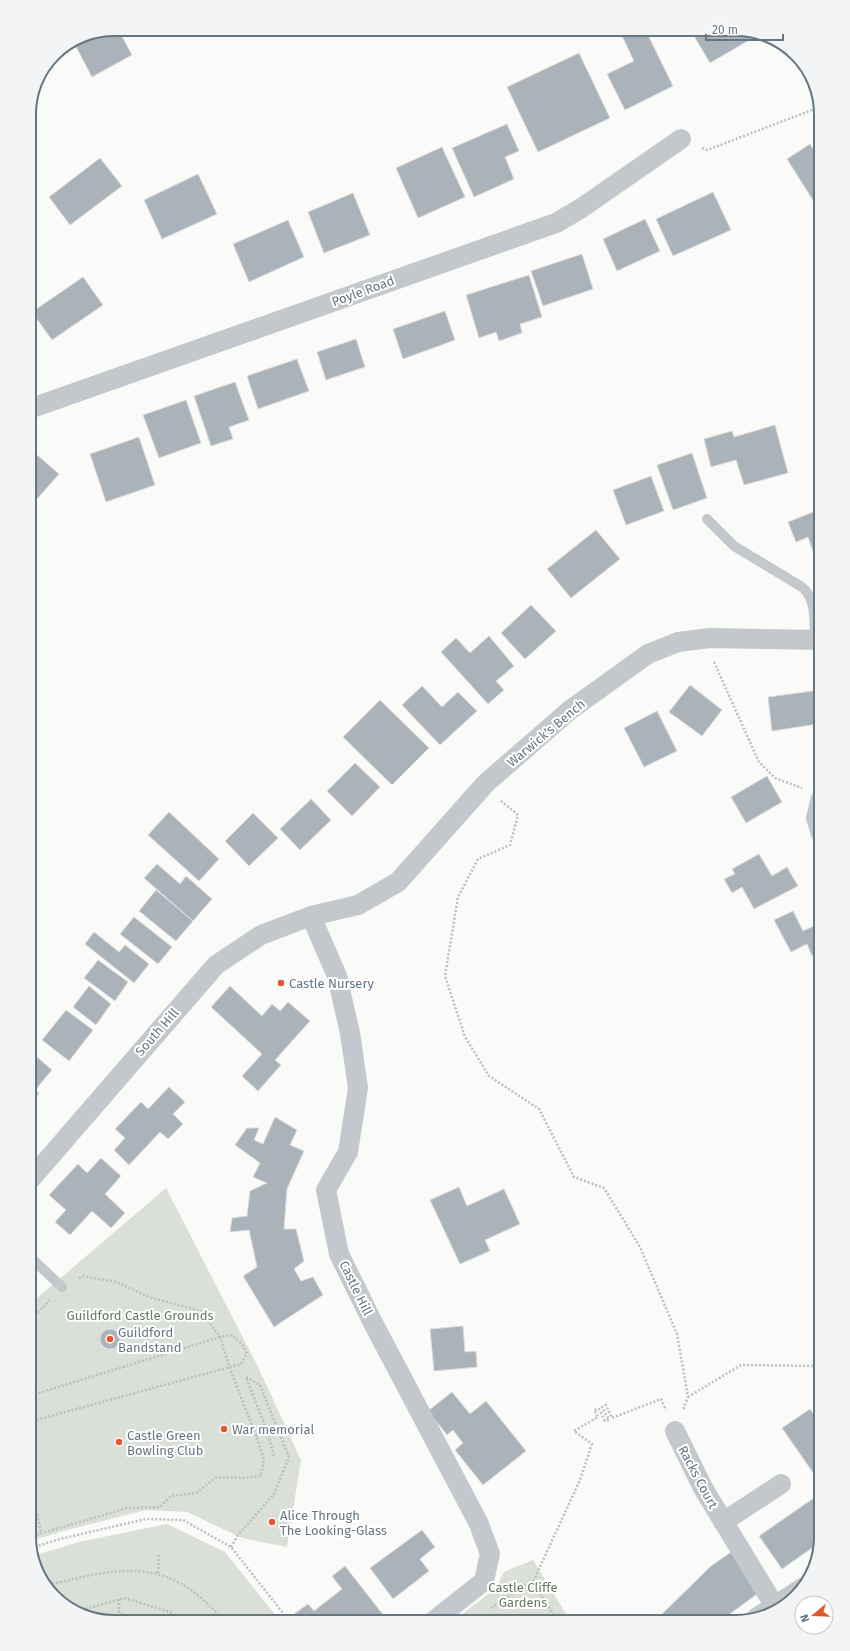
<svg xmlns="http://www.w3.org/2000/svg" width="850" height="1651" viewBox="0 0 850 1651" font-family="'Fira Sans',sans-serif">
<rect width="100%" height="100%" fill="#fafaf8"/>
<path fill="#dadfd7" d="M166,1188L258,1367L301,1460L287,1547L242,1538L187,1512L146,1510L71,1529L30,1541L29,1305Z
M167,1524L225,1552L281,1622H108L62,1605L35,1569L33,1556L79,1542Z
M533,1560L571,1622H452L496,1588L504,1572Z"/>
<path fill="#aab3b9" stroke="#dcdcda" d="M114,29H118L132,55L92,77L73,41L82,35Z
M637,29H645L673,86L625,110L607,74L634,61L622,36Z
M690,29H742L758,35L710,63Z
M579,53L610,118L538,152L507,87Z
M507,124L519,151L505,157L514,179L474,197L452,148Z
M810,144L821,162V202L816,205L787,159Z
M442,147L465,197L418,218L396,168Z
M100,158L122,186L70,225L49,197Z
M198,174L217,214L162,239L144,200Z
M713,192L731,230L673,256L656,219Z
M353,193L370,235L324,253L308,212Z
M645,219L660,251L617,271L603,239Z
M288,220L304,257L249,282L233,244Z
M582,254L593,289L543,306L531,271Z
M529,275L542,317L520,324L522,333L499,341L496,332L479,338L466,295Z
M83,277L103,305L52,340L32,312Z
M445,311L455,340L403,359L393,329Z
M356,339L365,367L326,380L317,352Z
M297,359L309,391L258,409L247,376Z
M235,382L249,420L229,427L233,439L211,446L194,396Z
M186,400L201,443L159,458L143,415Z
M775,425L788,473L744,485L736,460L711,467L704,439L732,431L734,437Z
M139,437L155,485L106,502L90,454Z
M29,448L59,474L29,508Z
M692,453L707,498L673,510L657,465Z
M651,476L664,511L626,525L613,490Z
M821,509V558L816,560L808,537L796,542L788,522Z
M596,530L620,559L571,598L547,569Z
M531,605L556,631L525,659L501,633Z
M489,636L514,666L496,681L504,690L488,704L441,652L456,638L470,653Z
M690,685L722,710L702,736L669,712Z
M422,686L442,707L458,692L477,711L440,745L402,705Z
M813,691L818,724L772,731L768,697Z
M380,700L429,748L392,785L343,737Z
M657,711L677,751L644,767L624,728Z
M355,763L380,787L352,816L327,791Z
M767,776L782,802L746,823L731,797Z
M311,799L331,820L300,850L280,829Z
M169,812L219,859L199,881L148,835Z
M253,813L278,838L249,866L225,841Z
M759,854L772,876L787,867L798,886L754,909L742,887L732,893L724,879L735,874L732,869Z
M157,864L180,884L186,876L212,899L193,921L144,878Z
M156,890L193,921L176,941L139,911Z
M793,911L803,931L816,925L821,935V952L812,956L807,944L791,952L774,920Z
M134,917L172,947L158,964L120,934Z
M94,932L119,952L125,945L149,964L134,983L85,944Z
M98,960L128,982L115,1001L84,978Z
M89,986L111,1004L96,1025L73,1007Z
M230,986L262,1016L272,1004L280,1011L288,1002L310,1021L275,1060L281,1065L258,1091L242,1076L262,1054L211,1007Z
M66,1010L93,1030L69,1061L42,1040Z
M29,1050L52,1070L35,1090L29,1085Z
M29,1086L39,1093L29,1107Z
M169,1087L185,1102L173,1114L183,1124L168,1139L160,1132L129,1165L114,1150L125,1138L115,1129L141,1102L148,1109Z
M275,1117L297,1130L290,1145L304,1151L287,1189L284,1229H296L304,1261L294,1269L301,1281L313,1277L323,1295L274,1327L243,1276L257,1267L249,1230L230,1232L232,1218L247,1216L250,1191L267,1183L253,1177L260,1163L235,1145L247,1128H259L254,1140L263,1144Z
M101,1158L121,1176L105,1194L125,1213L111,1228L92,1211L70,1235L55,1222L66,1210L49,1195L78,1164L87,1173Z
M459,1187L467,1206L504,1189L520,1224L485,1240L490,1251L460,1264L430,1200Z
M463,1326L465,1352L476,1351L477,1367L434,1371L430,1329Z
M100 1339a10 10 0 1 1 20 0a10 10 0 1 1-20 0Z
M452,1392L470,1414L486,1401L526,1451L483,1485L455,1450L463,1443L453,1430L447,1435L428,1411Z
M810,1409L821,1424V1484L782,1428Z
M821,1493V1537L819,1543L782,1569L759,1536Z
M422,1530L435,1547L420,1559L429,1571L393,1599L370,1568Z
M731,1552L757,1594L719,1622H654L711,1566Z
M345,1566L388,1621L301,1622L294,1614L308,1604L314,1611L342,1589L332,1576Z"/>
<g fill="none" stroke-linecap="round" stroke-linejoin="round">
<path stroke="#bbbfc2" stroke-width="2.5" stroke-dasharray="2 2" stroke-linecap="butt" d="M702,148L707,150L820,107
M714,662L759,762L775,778L802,788
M501,801L518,815L510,845L478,859L458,897L445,976L465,1037L489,1076L539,1109L574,1177L604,1188L640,1247L677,1334L688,1397L683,1410
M29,1321L50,1300
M688,1397L741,1365L821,1366
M29,1422L241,1364L247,1354L242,1344L232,1335L220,1337L29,1396
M256,1436L278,1427
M29,1475L41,1533
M29,1537L127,1508L160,1507L171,1496L196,1493L217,1477L243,1478L261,1476L264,1459L256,1436L229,1366L220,1337L201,1311L149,1297L116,1282L83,1276L77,1279
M231,1547L238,1535L274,1494L289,1457L260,1385L246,1377L267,1431L274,1456
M31,1548L60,1539L146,1519L183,1520L231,1547L290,1622
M158,1573L159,1554
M48,1585C103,1572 153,1556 201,1598C210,1606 217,1612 224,1622
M119,1599V1613L145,1622
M491,1608L525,1585L533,1582
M78,1611L125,1598L170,1612L179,1622
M558,1622L533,1582L580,1480L592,1444L574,1431L598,1417L594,1410L599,1409L605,1421L609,1420L602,1407L606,1405L612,1418L661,1399L666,1410"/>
<path stroke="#c3c8cc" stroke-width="10" d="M707,519L734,546L802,587C817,600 814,621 815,640
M29,1256L62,1287"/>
<path stroke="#c3c8cc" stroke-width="20" d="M29,409L556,223L580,209L681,139
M821,834L816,818L821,798
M311,916L337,976L350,1033L358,1088L348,1152L326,1190L339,1254L372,1321L479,1524L490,1554L484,1581L432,1622
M29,1181L216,965L261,935L311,916L358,905L398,882L486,783L570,710L648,654L678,642L710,638L821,640
M675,1431L703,1488L774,1605
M723,1522L781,1484
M756,1618L804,1587"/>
</g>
<g fill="#e4572e" stroke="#fff" stroke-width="1.5">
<circle cx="281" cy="983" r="4"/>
<circle cx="110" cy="1339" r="4"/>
<circle cx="224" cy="1429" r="4"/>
<circle cx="119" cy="1442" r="4"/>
<circle cx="272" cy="1522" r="4"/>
</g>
<g text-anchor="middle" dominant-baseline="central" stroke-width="4" stroke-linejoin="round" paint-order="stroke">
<g font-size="13" fill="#657683" stroke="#fff">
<text transform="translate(363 291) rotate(-20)">Poyle Road</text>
<text transform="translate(546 733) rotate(-40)">Warwick's Bench</text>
<text transform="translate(157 1032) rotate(-49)">South Hill</text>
<text transform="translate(356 1288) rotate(64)">Castle Hill</text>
<text transform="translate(698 1477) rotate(62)">Racks Court</text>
</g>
<g font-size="13" fill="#657683" stroke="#fff" text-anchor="start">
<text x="289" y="983">Castle Nursery</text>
<text x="118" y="1332">Guildford<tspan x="118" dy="15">Bandstand</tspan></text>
<text x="232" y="1429">War memorial</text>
<text x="127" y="1435">Castle Green<tspan x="127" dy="15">Bowling Club</tspan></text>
<text x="280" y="1515">Alice Through<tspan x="280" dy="15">The Looking-Glass</tspan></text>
</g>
<g font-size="13" fill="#687a64" stroke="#fff">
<text x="140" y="1315">Guildford Castle Grounds</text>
<text x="523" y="1587">Castle Cliffe<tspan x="523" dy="15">Gardens</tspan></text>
</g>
</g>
<path d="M0 0H850V1651H0ZM114 36H736A78 78 0 0 1 814 114V1537A78 78 0 0 1 736 1615H114A78 78 0 0 1 36 1537V114A78 78 0 0 1 114 36Z" fill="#f3f4f5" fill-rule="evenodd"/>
<path fill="none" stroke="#657683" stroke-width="2" d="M114 36H736A78 78 0 0 1 814 114V1537A78 78 0 0 1 736 1615H114A78 78 0 0 1 36 1537V114A78 78 0 0 1 114 36Z"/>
<g transform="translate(814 1615) rotate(251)"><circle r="19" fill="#ffffff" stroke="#c1c8cd"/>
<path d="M0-3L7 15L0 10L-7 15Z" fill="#e4572e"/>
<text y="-6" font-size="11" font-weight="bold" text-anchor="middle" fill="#657683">N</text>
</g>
<path d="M706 34v6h77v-6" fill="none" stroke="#657683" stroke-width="2"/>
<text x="712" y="34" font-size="12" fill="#657683" stroke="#ffffff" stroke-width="3" paint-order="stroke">20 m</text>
</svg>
